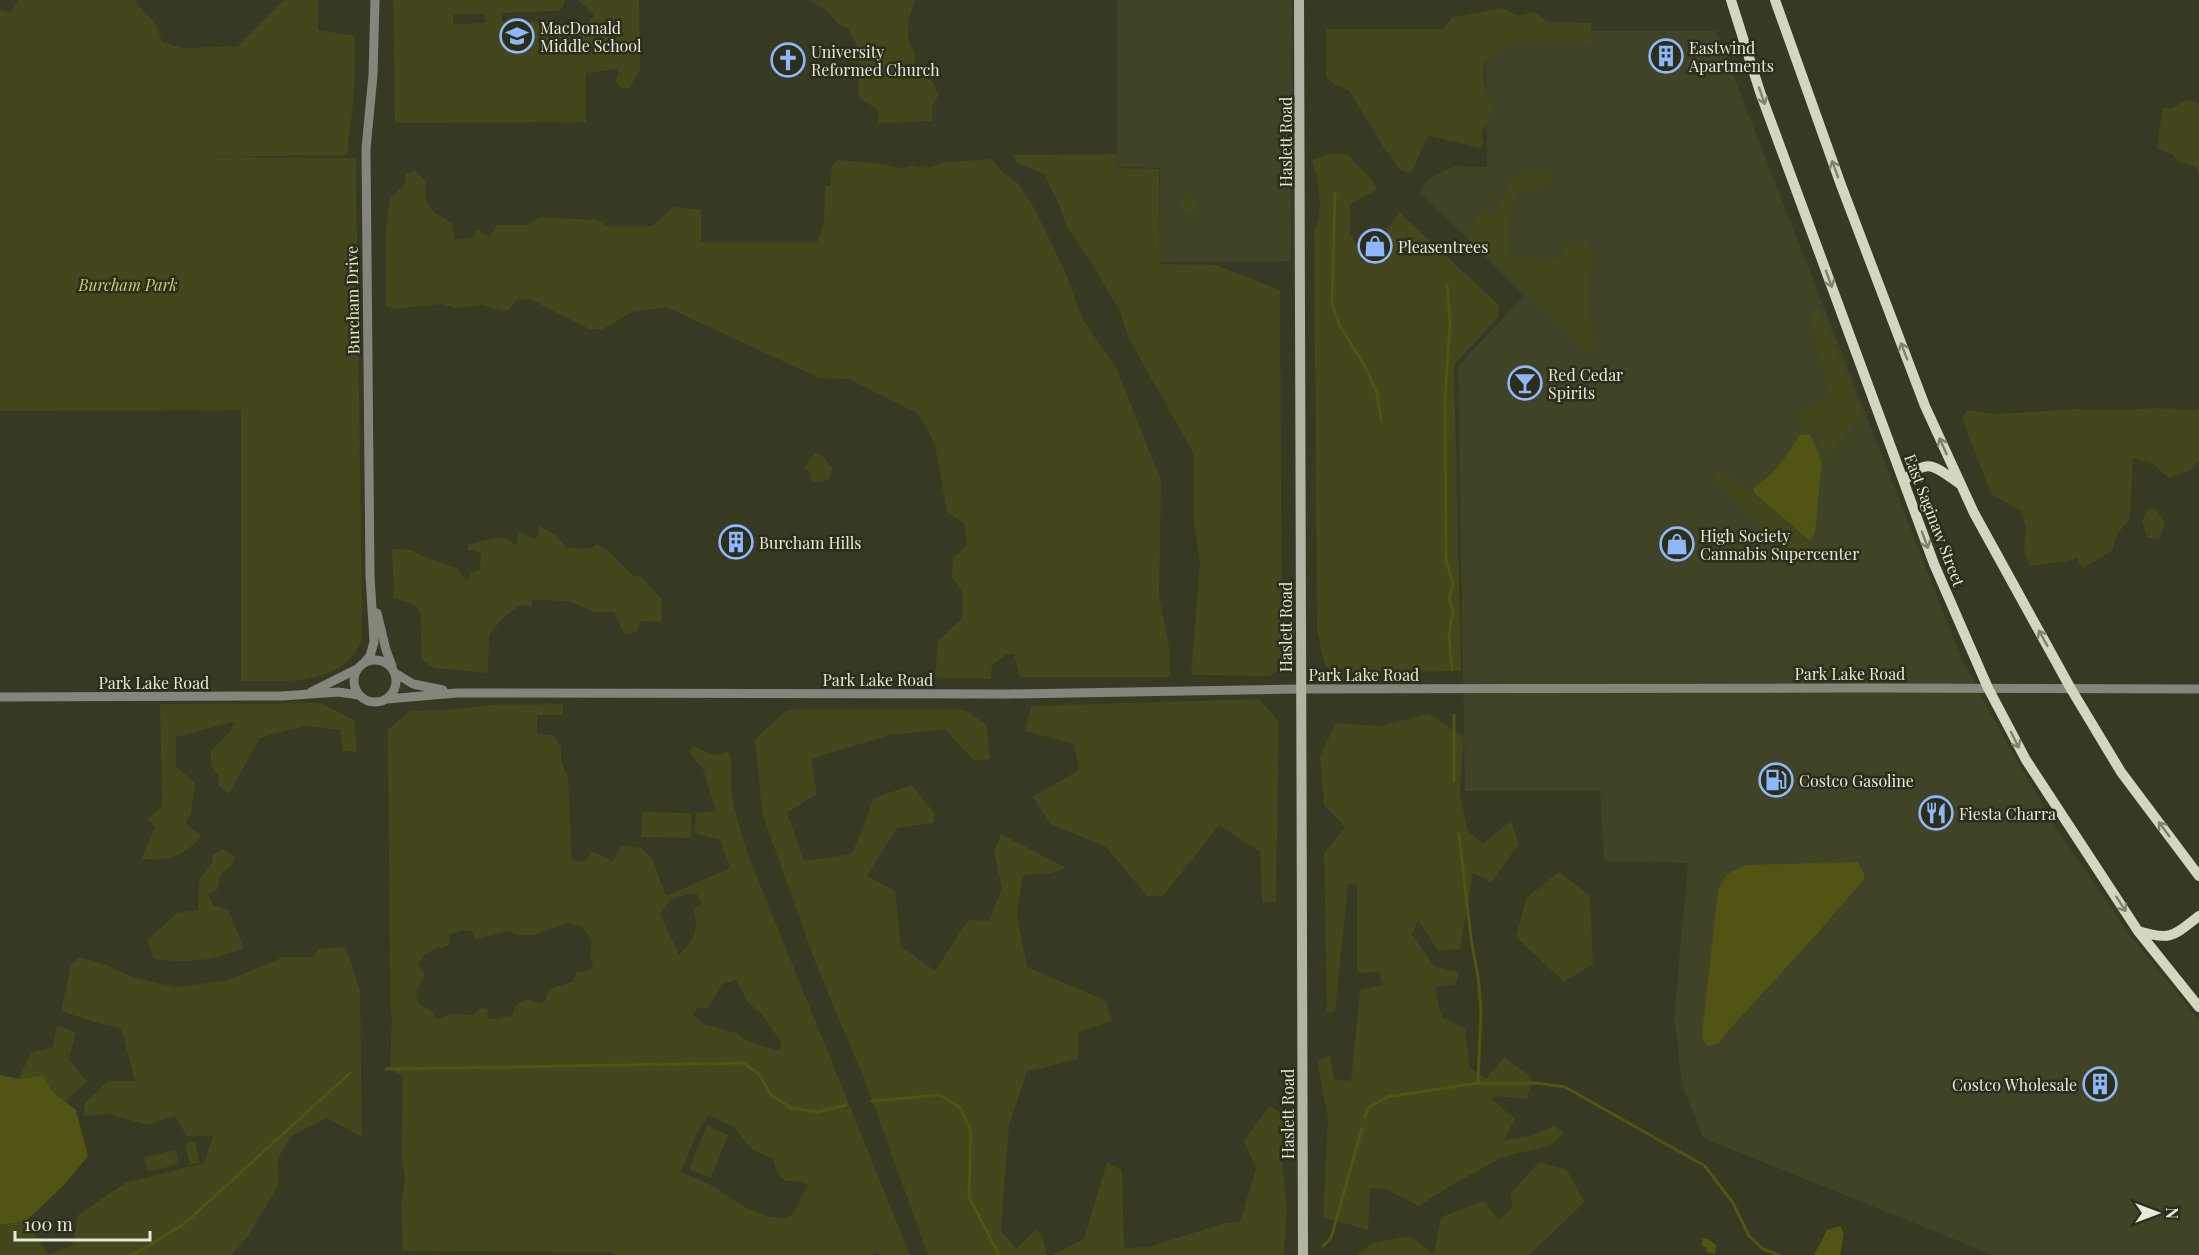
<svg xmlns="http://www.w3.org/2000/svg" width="2199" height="1255" viewBox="0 0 2199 1255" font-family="'Playfair Display',serif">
<rect width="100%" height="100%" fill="#373922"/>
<path fill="#414327" d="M1117,0H1292L1291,261L1160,262V168L1117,167Z
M1486,31H1716L1960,655L1995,722L2058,831L2129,934L2199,1020V1255H1993L1703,1138L1682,1084L1674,1016L1688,863L1604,861L1600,791H1465L1458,366L1524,296L1419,190L1432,177L1454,166L1487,167Z"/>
<path fill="#44461b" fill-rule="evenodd" d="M19,0H136L138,5L156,24L162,42L183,48L238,46L284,0H318V30L355,36L354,95L347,155L199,157L356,158L362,621C362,628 363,638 360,644C340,687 280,681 241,681V410L0,411V10L11,12Z
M393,0H564V5L558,11L502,13V22L556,21L578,38L594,15L578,0H639L640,71L629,88H621L616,81L619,69L586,73V122L395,123ZM485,14V23L453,24V15Z
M809,0H915C910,14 905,28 910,43C914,52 916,55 915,66L933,83L939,95L932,105V121L878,123V110L860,98L858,90L859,63L857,46L849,29L838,24L828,12Z
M1503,8L1517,15L1535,12L1547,22L1591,23L1593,43L1515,42L1485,61C1484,67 1483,74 1484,81C1485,92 1492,100 1491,113C1490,125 1476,130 1484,142L1481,148L1428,136L1411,173L1401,171L1378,139L1349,90L1335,85L1326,77V29H1443L1452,17Z
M2189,100L2199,103V179L2198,170L2193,165L2179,162L2172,154L2157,149V146L2163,107L2172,109L2182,102Z
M1331,153L1348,155L1372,180L1377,190L1350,204V235L1361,251V261H1387V229L1399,212L1499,305L1498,317L1454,365L1461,671L1333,672L1325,665L1317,632L1314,231C1325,208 1318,183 1312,160Z
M1116,154L1117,168L1159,169L1160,264L1216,265L1280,290L1282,668L1269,676L1191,675L1200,562L1194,525V454L1129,339L1120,312L1095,269L1066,225L1060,207L1044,174L1016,162L1013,155Z
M992,159L1001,171L1019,184L1034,208L1065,271L1083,320L1117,369L1161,481L1159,596L1170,652V677H1020L1014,654L1005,655L992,665L991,679L935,678L938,641L963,617L962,591L952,578L953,557L967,546L964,523L947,512L935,446L928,430L917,413L849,379L819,378L666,307L632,312L603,329H589L530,299L517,300L509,310L504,311L480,305L455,308L442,304L393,309L386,306V227L390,198L405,184L406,174L416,171L426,182C424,210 430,209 452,223L455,240L473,237L476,231L479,230L489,237L497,225H528L540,217L597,220L607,226H652L674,207L701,210V242H817L824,222L825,186H830L832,166L837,160L875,163L902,168L912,165L925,168L947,162Z
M1557,173L1548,186H1538L1532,192H1519L1513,199L1506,254L1559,259L1572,241L1586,242L1593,250L1588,298L1595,348L1589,355L1466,233L1481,212L1491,217L1507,193L1510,185H1506L1516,174Z
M1186,197H1195V212H1182V200Z
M1818,307L1863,414L1828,456L1814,431L1799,425V409L1814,406L1830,390L1823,377V365L1816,352L1812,309Z
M2153,408L2199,410V461L2191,470L2169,478L2152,463L2133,458L2130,519L2118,533L2112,551L2083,568L2076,558L2069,561L2030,566L2024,551L2026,527L2020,510L1991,494L1962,418L1967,410L1997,414L2077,409L2129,410Z
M816,453L823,456L832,468L829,480L812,483L810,472L805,468L809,459Z
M1720,469L1750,492L1818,552V556L1799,563L1713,480L1714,475Z
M2155,508L2165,523L2160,538H2147L2142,521L2147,510Z
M538,525L555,535L567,548L589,549L597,544L608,551L632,575L641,577L661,598L662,622L640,621L637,632L624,634L614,612H595L568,601L532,600V607L521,605L505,616L489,635L488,673L434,668L422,660C420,649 423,613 417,607C412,603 401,601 394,598L392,549L412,550L420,555L457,568L465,580L469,579L471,573L480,570L481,554L475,551H468V544L502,537L517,545V536L519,532L534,539L539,535Z
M1259,699L1279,722L1276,901L1262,903L1260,852L1219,825L1163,896H1147L1106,847L1051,824L1032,797L1079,770L1074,744L1025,731L1031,706Z
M321,703L354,720L357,752L342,751L341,730L304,726L260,738L229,794L218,785L219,776L211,767V751L230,732L234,722L176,737V766L195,783L191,814L185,822L201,836C185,857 167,861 142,859L155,827L147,818L162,807L160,704Z
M563,704V715H537V734L554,735L561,747V760L568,778L572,859L580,862L586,860L591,852L597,853L613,862L621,845L641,848L652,858L666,896L730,868L720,840L695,833L696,813L716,811L703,769L690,753L692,746L715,755L729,752C734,765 730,780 732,794C736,819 744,843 753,867L910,1255H883L874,1253L872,1255H617L610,1252L403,1251L401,1205L405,1176L401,1155L403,1076L390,1069L392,1017L390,1003C390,911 388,820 388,729L411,711L449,710L490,705ZM686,894L698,895L702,904L693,909C700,929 693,941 679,955L660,914L671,900ZM568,923L582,926L592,942L590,956L593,967L588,971L577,972L572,982L552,988L546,995V1000L541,1004L526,999L515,1006L512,1016L495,1019L487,1018L488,1009L481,1008L473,1015L451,1014L437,1019L430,1009L418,1004L416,993L425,974L418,965L424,955L439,947L442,949L450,944L449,934L462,931H471L476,939L509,931L517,935H534ZM736,980L748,1002L762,1015L781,1042L779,1051L745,1040L736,1033L704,1024L693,1015L697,1008H708L722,984ZM708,1115L733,1127L753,1150L773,1159C782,1190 786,1177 808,1184L792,1215C763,1226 735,1199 711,1185C702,1180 691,1176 681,1172L696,1135Z
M787,710H965L987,725L990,759L974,761L945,729L890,735L811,759L817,794L787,813L804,861L852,854L874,798L912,785L935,814L933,823L897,828L867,876L895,891L901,946L935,971L968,920L989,921L1002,888L994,852L1001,834L1066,868L1051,873L1023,875L1017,915L1027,967L1106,1001L1112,1021L1078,1032V1059L1027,1072L1009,1125L1001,1231L1016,1249L1035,1230L1042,1235L1047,1255H928L867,1086L816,964L762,813L755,739Z
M1429,714L1464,737L1460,795L1468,831L1483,844L1511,820L1519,844L1491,882L1473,873L1460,949L1438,951L1418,920L1412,935L1435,967L1459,972L1456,984L1435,987L1442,1018L1465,1028L1470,1068L1486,1079L1504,1057L1532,1077L1527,1099L1494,1096L1493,1100L1515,1119L1504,1140L1531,1136L1555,1126L1564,1133L1549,1146L1503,1157L1452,1185L1419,1206L1385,1189L1370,1188L1368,1230L1323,1217L1328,1118L1317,1062L1330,1054L1334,1079L1351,1081L1360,990L1383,985L1379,972L1357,973V885L1348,884L1335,1012H1327L1324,853L1345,827L1324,805L1320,758L1335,723L1380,726Z
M642,812L691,813V838L641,837Z
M223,849L235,857L232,865L222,872L217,890L208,894L214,906L228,909L244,948C209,962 191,963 154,959L147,940L177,913L198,910L199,879L212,863L213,854Z
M1559,872L1590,896L1593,964L1564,982L1516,937L1526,898Z
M346,947L360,991L362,1137L327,1118L293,1135L278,1158L279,1184L248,1237L231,1255H0V1225L26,1221L48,1254L72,1246L78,1215L125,1183L204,1163L213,1136H187L175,1116L147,1125L110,1114L83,1116L85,1103L108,1081H135L121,1028L94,1022L61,1011L71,965L79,957L107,965L132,977L176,987L229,980L283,957H312L320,949Z
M57,1026L76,1032L69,1059L87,1082L65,1101L52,1091L42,1075L19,1079L30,1053L53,1047Z
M1269,1106L1284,1114L1281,1151L1287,1208L1284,1255H1052L1084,1239L1107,1162L1122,1170L1124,1248L1148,1247L1225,1223L1240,1222L1256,1168L1244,1141Z
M707,1125L728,1135L711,1178L689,1169Z
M195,1141L200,1163L190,1165L185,1144Z
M176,1150L179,1164L148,1172L144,1157Z
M1539,1162L1566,1169L1585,1202L1529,1255H1356L1372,1243L1410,1236L1434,1254L1441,1217L1484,1201L1499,1220L1512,1208L1511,1193Z"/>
<path fill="#515412" d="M1810,434L1822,461L1815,533L1810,541L1755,494L1753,489C1774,474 1786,458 1799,435Z
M1858,862L1864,873V879L1816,935L1727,1032C1722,1041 1718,1046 1707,1045L1703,1040L1702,1034L1718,890L1727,874L1746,865Z
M0,1075L19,1079L43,1075L52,1091L76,1110L88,1156L64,1185L26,1221L0,1225Z
M1840,1226L1844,1233L1840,1255H1814L1827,1230Z
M1703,1238L1708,1239L1716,1245L1715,1254L1706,1252L1707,1248L1701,1245Z"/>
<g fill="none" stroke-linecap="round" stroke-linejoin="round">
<path stroke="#515412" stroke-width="3" d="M1335,193L1332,304L1340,326L1365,366L1377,393L1381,420
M1447,284L1450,323L1445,401L1446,560L1453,584L1449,597L1453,612L1449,635L1452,670
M1454,715V781
M1459,834L1471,938L1478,976L1481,1011L1478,1083
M386,1069L744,1063L759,1074L771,1095L791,1108L818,1112L846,1105
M872,1101L940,1095L960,1107L971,1131L969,1197L999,1255
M1365,1117L1368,1108L1387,1097L1478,1083H1536L1565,1087L1705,1166L1733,1203L1749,1236L1763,1249L1779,1255
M1323,1246L1331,1238L1362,1128
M130,1255L138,1252L184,1224L350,1073"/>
<path stroke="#85867b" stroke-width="9" d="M377,613L386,650L392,666
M354 681a21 21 0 1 1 42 0a21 21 0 1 1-42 0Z
M364,663L370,656L374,642L370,576L366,149L373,75L375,0
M395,673L413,684L443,690
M311,692L357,669
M0,697L282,696L338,692L359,695
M387,699L457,693L1009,694L1300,689L1863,688L2199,689"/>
<path stroke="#b2b3a2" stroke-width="10" d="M1299,0L1303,1255"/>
<path stroke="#d4d6bf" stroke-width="10" d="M1731,0L1760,92L1934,564L1988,688L2026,760L2138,931L2199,1007
M1775,0L1841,185L1925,406L1974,513L2071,689L2121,772L2199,876
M1904,481C1928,456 1935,467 1960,484
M2138,931C2171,941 2173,936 2199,916"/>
</g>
<defs><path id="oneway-shaft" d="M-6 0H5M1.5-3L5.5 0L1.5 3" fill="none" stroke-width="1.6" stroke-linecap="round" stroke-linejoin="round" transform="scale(1.5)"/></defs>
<g stroke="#80826c">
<use href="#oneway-shaft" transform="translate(1762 96) rotate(71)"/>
<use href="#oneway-shaft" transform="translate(1835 169) rotate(-110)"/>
<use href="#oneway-shaft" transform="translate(1829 279) rotate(70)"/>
<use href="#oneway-shaft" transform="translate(1904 351) rotate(-111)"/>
<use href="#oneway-shaft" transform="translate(1943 446) rotate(-114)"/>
<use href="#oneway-shaft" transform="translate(1925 540) rotate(70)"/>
<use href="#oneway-shaft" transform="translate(2043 638) rotate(-119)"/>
<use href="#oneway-shaft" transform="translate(2015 740) rotate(63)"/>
<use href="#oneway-shaft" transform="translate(2164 829) rotate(-127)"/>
<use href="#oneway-shaft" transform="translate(2121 904) rotate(57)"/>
</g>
<defs>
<symbol id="school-ring" viewBox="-11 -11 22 22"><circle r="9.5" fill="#2d2e19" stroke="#8db9fc" stroke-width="1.5"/><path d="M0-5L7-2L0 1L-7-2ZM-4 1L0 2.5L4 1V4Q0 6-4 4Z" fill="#8db9fc"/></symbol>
<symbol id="building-ring" viewBox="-11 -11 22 22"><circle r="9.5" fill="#2d2e19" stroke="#8db9fc" stroke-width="1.5"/><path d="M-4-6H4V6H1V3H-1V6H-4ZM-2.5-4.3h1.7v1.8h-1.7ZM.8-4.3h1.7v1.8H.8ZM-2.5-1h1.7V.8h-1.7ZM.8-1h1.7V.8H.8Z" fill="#8db9fc"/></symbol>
<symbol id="church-ring" viewBox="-11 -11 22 22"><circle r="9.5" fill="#2d2e19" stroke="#8db9fc" stroke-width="1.5"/><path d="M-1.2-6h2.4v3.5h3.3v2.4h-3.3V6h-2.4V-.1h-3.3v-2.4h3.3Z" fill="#8db9fc"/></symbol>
<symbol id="shop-ring" viewBox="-11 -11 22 22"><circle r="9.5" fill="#2d2e19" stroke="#8db9fc" stroke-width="1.5"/><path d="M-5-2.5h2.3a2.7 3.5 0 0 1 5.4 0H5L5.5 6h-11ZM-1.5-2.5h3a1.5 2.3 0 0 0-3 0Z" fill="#8db9fc"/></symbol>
<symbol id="bar-ring" viewBox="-11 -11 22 22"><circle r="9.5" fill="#2d2e19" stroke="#8db9fc" stroke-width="1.5"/><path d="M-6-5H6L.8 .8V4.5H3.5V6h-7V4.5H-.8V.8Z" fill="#8db9fc"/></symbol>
<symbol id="fuel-ring" viewBox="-11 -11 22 22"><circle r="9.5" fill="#2d2e19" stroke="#8db9fc" stroke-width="1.5"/><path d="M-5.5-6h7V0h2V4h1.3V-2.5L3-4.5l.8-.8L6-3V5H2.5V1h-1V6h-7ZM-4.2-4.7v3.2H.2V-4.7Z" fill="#8db9fc"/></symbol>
<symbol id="restaurant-ring" viewBox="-11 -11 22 22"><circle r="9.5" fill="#2d2e19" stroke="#8db9fc" stroke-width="1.5"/><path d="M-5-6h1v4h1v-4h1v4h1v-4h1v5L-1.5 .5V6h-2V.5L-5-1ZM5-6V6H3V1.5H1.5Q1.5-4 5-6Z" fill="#8db9fc"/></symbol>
</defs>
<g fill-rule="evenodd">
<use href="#school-ring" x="498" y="17" width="38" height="38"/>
<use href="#building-ring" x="1647" y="37" width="38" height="38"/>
<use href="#church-ring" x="769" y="41" width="38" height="38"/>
<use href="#shop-ring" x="1356" y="227" width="38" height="38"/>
<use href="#bar-ring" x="1506" y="364" width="38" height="38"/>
<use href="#building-ring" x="717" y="523" width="38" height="38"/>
<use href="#shop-ring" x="1658" y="525" width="38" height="38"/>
<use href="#fuel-ring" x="1757" y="761" width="38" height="38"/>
<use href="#restaurant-ring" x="1917" y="794" width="38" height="38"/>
<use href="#building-ring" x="2081" y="1065" width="38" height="38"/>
</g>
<g text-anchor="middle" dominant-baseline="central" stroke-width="5" stroke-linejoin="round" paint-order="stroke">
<g font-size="16" fill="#e7e9db" stroke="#2d2e19" text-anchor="start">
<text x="540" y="27">MacDonald<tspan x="540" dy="18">Middle School</tspan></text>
<text x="1689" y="47">Eastwind<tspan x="1689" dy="18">Apartments</tspan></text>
<text x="811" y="51">University<tspan x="811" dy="18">Reformed Church</tspan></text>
<text x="1398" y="246">Pleasentrees</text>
<text x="1548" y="374">Red Cedar<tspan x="1548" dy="18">Spirits</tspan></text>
<text x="1700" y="535">High Society<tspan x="1700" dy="18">Cannabis Supercenter</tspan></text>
<text x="759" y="542">Burcham Hills</text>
<text x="1799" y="780">Costco Gasoline</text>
<text x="1959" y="813">Fiesta Charra</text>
<text x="2077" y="1084" text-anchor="end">Costco Wholesale</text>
</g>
<g font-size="16" fill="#e7e9db" stroke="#2d2e19">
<text transform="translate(1285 142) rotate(-90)">Haslett Road</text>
<text transform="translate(352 300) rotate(-91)">Burcham Drive</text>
<text transform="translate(1935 520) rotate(69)">East Saginaw Street</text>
<text transform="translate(1285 627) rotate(-90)">Haslett Road</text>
<text x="1850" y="673">Park Lake Road</text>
<text x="1364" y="674">Park Lake Road</text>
<text x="878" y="679">Park Lake Road</text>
<text x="154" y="682">Park Lake Road</text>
<text transform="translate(1287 1114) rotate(-90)">Haslett Road</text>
</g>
<g font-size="16" font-style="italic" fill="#cacf74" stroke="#2d2e19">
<text x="128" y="284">Burcham Park</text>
</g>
</g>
<g transform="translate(2157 1213) rotate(90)" stroke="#2d2e19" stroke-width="4.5" paint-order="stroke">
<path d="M0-4.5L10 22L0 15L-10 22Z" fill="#e7e9db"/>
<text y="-9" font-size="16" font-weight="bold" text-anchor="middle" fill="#e7e9db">N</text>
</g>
<path d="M15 1231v9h135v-9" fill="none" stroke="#e7e9db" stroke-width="3"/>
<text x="24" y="1231" font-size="18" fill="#e7e9db" stroke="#2d2e19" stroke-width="4.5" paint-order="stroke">100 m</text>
</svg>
